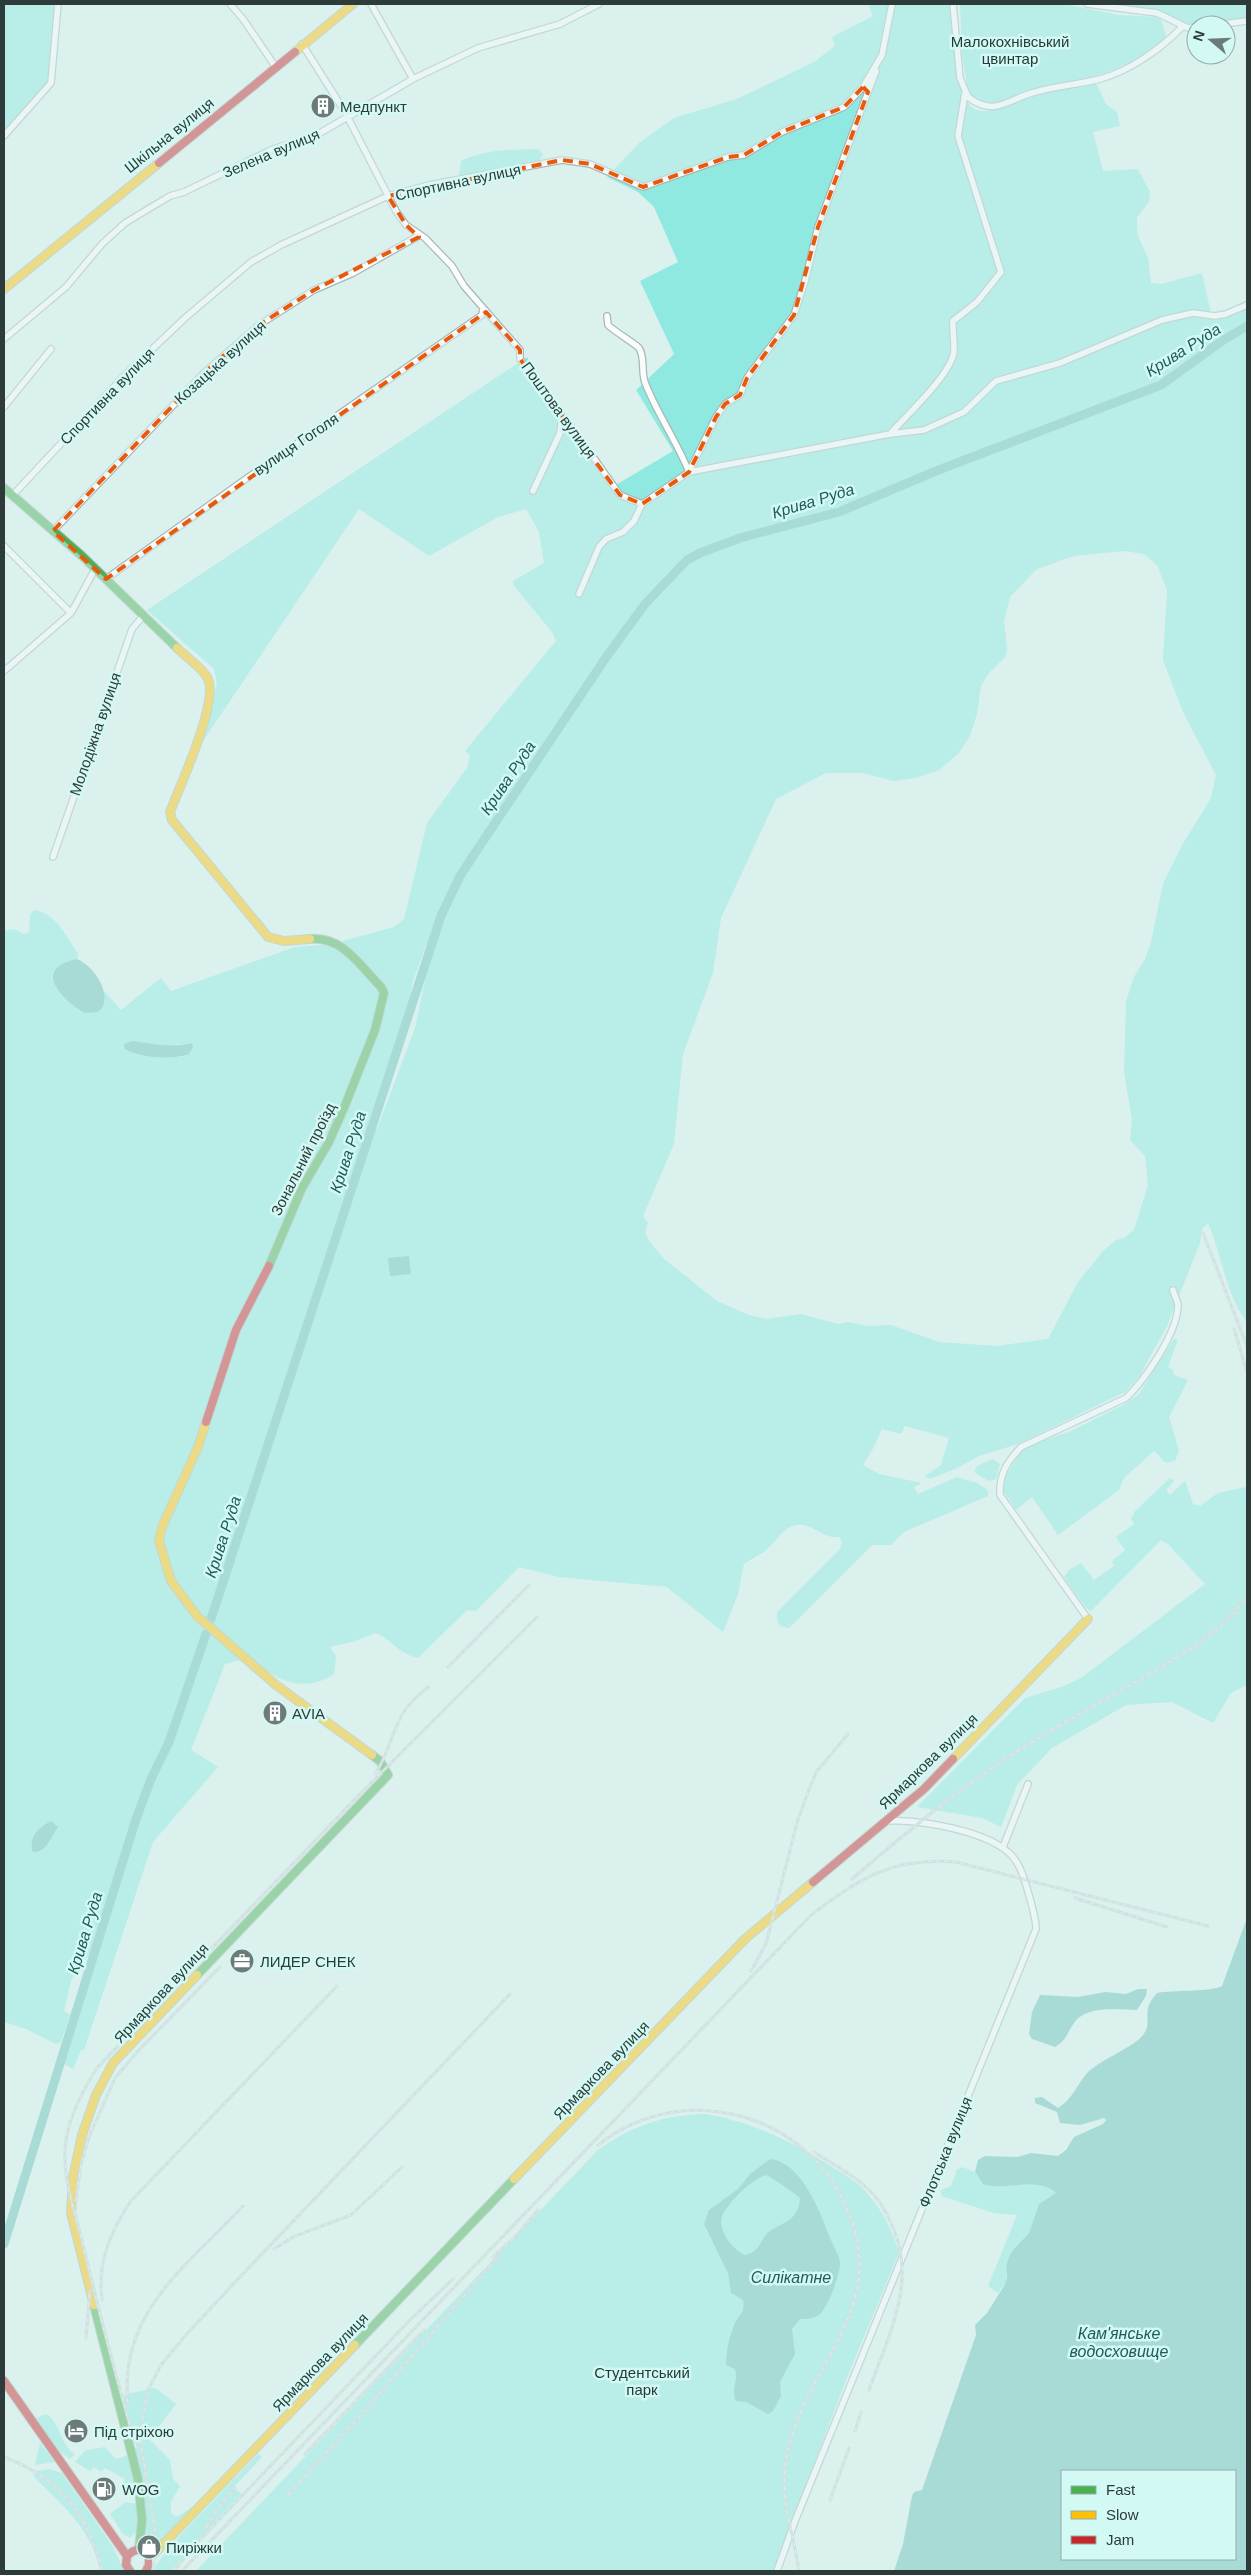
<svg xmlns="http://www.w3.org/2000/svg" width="1251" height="2575" viewBox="0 0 1251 2575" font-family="Arial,sans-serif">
<rect width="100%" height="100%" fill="#dbf1ee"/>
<path fill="#90e9e0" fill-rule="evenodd" d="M4,4H57L49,81L4,133Z
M868,4H957C958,31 956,75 966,99C977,127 1020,97 1036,93C1054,88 1074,86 1093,82L1097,85L1106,104L1117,112L1120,126L1093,132L1103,171L1138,169L1150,192L1149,202L1137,217V225L1138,236L1148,258L1151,283L1161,284L1202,273L1212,318C1226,320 1236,311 1247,304V1322C1225,1294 1222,1254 1208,1223L1202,1229L1200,1243L1167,1326L1139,1377L1125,1392L1018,1444L979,1456L955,1469L930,1479L925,1476L941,1465L949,1438L905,1426L901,1434L882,1429L874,1447L863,1465L879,1474L922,1483L914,1487L918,1494L957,1477L977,1483L988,1490V1496L904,1532L891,1545H872L789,1628L780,1626L777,1620V1612L840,1549L842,1541L839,1537C824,1538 821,1531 807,1526C786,1519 778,1541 764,1552C757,1556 751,1559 744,1564L738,1594L723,1632L667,1587L559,1577L519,1567L476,1611L467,1610L418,1658C395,1652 392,1639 375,1633L356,1641L330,1647L336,1656L334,1674C302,1695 275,1679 249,1658L225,1664L191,1750L218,1767L153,1842L84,2050H81L73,2069L63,2063L112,1905L107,1902L90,1955L79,1965L71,1981L64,2011L70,2015L61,2042L56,2044L26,2029L4,2022V931L14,929L24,934L29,932L30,915L34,910C56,913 66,936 78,954L77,959L66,962L53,973C51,992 67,997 77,1008L104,1001V991L121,1010L161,978L171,991L295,947L332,944L394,927L404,919L427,823L467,768L470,755L465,751L556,641L552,632L514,586L513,581L544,563L539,532L526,509L498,517L429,556L359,509L197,750L217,684L214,669L147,610L527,357L614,486L673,451L636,390L674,354L640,281L678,262L654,207L638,192L607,177L639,143L674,118L737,99L814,62L835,46L832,37L873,16ZM1124,551L1144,554L1157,565L1167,590L1163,660L1183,712L1216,775L1211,798L1182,845L1163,884L1151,942L1145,959L1134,977L1126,1001L1124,1072L1132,1120L1130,1140L1145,1156L1148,1185L1134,1230L1124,1238L1116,1240L1103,1251L1078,1282L1048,1339L996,1346L939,1342L891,1325L868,1326L847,1322L838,1324L801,1314L766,1319L749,1315L717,1301L664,1259L649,1241L645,1233L648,1223L643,1216L674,1144L683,1054L713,973L721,918L776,799L826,773H862L894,781L916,778L939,770L958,754L970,736L977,714L981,686L989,673L1006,656L1007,648L1004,621L1010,597L1037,569L1074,556ZM436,942L428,966L415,1028L377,1129L368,1124L407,1012L413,981L426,945ZM191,1043L181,1057L164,1046Z
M960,4H1064L1119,15L1157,17L1161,20L1167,39C1119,76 1073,83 1015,95L1010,100L983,105L969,97L962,55Z
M1089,4H1247V21L1196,25V30H1188L1156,14Z
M538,149L543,154L539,162L459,176L461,161C485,149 512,150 538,149Z
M1174,1339H1177V1342L1168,1367L1173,1370L1174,1375L1188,1380L1169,1417L1179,1451L1175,1461L1166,1463L1154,1451L1124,1478L1119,1490L1058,1535L1032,1497L1016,1510L1003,1491V1486L1005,1477L1020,1453L1027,1446L1071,1431L1125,1404L1139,1394Z
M993,1459L1000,1464L996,1479L989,1481L974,1472L977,1466Z
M1170,1478L1174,1481L1166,1490L1170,1495L1185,1481L1193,1504L1200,1506L1218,1493L1246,1487L1247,1481V1685L1231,1693L1213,1723L1172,1702L1126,1705L1052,1748L1017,1785L1001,1827L982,1818L917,1807L1025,1698L1064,1686L1081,1678L1205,1584L1168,1544L1161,1540L1091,1611L1084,1606L1064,1577L1069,1570L1081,1563L1094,1580L1114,1566L1112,1561L1125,1550L1116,1537L1134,1524L1131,1519L1135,1511Z
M705,2114C753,2122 793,2142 834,2168C845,2175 859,2183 867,2193C883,2211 892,2230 899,2253L846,2380L773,2571H196L597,2151C630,2126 664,2115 705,2114Z
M962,2167L975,2172C986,2196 1013,2181 1033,2183C1041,2184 1049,2189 1056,2192L1055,2195L1039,2204L1029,2233L1013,2250L1009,2257L1006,2266V2282L998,2293L988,2286L1017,2215L994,2213L941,2196V2190L951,2186L957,2170Z
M153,2388L157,2389L176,2404L149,2439L170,2460L173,2479L180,2486L171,2502V2513L176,2517L194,2506L245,2452L246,2455L154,2550L147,2542L143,2488L121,2400L124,2395Z
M46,2414C61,2423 60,2445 75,2454L70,2459L54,2448L34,2419Z
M40,2443L55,2462L35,2465Z
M105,2447L116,2459L128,2455L135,2479V2494L121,2488L125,2479L105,2468L101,2472L94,2467L90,2471L75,2462L86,2450Z
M258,2454L262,2457L234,2487L241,2494L194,2544L171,2571H152L170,2546Z
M49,2469L62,2473L113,2547L124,2571H100C93,2531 62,2504 34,2477V2471Z
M125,2502L138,2504V2529L130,2538L123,2534L110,2514Z"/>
<path fill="#6cc1b9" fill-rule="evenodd" d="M77,959C93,965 116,997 98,1012L85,1013C61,999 31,969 77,959Z
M133,1041C153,1044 171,1048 192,1043L193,1047L189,1054C173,1060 140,1058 125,1049L124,1044Z
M409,1256L411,1274L390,1276L388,1258Z
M51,1821L58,1827C51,1837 46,1853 33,1852C28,1837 38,1828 51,1821Z
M1247,1918V2571H894L903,2544L912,2496L914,2492L922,2490L976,2335L975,2325L987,2313L1004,2286L1007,2278L1006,2266L1009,2257L1013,2250L1029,2233L1039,2204L1056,2193C1034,2175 1008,2192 983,2184L975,2172L978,2160L985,2156L1018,2157L1031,2153L1058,2156L1066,2150L1074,2137L1103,2124L1106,2120L1104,2118L1080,2125L1060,2123L1057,2112L1035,2103V2098L1042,2097L1058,2108C1073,2099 1077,2084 1088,2072C1102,2059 1134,2047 1143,2035C1154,2020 1139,2013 1157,1993C1172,1990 1212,1992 1222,1986ZM1235,2471V2559H1062V2471Z
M1138,1989H1147L1146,1996L1137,2010C1118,2010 1087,2005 1074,2023C1066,2034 1068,2039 1055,2047L1032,2039L1029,2034L1032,2012L1040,1995L1078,1997L1105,1992L1126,1994Z
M770,2159C802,2162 820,2212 830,2238C833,2245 839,2255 840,2263C841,2273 827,2310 819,2315C813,2319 807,2319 800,2319L792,2329L795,2354L780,2382L781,2396L773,2411L768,2414L746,2402L736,2401C730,2390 739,2381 735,2369L726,2365C726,2352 729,2338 734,2325C739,2313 745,2316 743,2300L731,2293L728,2273L704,2224L709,2210L738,2189L750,2174ZM766,2175C770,2176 797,2195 800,2198C798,2221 785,2221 770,2231C759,2239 763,2250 745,2255C732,2250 716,2228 723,2214C732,2199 750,2181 766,2175Z"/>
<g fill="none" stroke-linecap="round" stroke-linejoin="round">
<path stroke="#6cc1b9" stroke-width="9" d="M211,1619L441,916L460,876L475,853L607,656L645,604L687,560L700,553L740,538L839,512L936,471L1161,385L1222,341L1247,326
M4,2244L136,1819L151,1779L169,1742L206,1634"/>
<defs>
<path id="street" d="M230,4L243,19L275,66
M371,4L413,79
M953,4L960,78L968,97C994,117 1007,100 1032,93C1054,86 1077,85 1100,79C1130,71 1162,48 1183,26
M1087,4L1157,13L1188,28L1196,27
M1216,25L1247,21
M302,44L345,112L396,211L406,225L425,238L452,266L464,286L520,350V359L562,419L569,423L620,495L642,504
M867,91L868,92L876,71
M4,136L51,83L58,4
M607,316L608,325C614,331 637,345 639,348C646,359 640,373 646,385C658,415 677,442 689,472L716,417L725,404L740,395L747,378L794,315L805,281L818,227L868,92
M4,339L66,287L102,244L125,223L170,196L184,192L273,149L313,137L413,79L478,48L560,24L599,4
M4,407L51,349
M890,434C907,415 946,379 953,356C956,349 952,331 953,321L977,302L1001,272L958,136L965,93
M533,491L560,433L562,419
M12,496L126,374L185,318L251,262L281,245L388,196L429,185L562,160L590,164L643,187L728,157L744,155L782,132L844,107L863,87L882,55L892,4
M53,531L205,372L259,325L314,290L353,273L420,235
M4,546L71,613
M106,579L250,476L482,315L483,308
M579,594L599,547L606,539L623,532L634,521L642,504L689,472L890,434L924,430L964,412L996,381L1060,363L1162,320L1193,313L1215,316L1226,314L1247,305
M4,671L71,613L95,569
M53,857L132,629L144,615
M1088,1619L1000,1495C999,1474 1007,1462 1021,1447L1126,1398C1145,1380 1178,1332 1178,1305C1178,1301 1174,1295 1173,1290
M1003,1847L1028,1784
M777,2571L795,2521L1036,1929C1036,1918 1032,1906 1029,1895C1025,1882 1022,1868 1013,1857C991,1831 919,1819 886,1821"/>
<path id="fast" d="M4,488L82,556L177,648
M269,1266L302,1188L329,1142L344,1108L375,1030L384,993L381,987C360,966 343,936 310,939
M197,1975L388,1775L380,1761L372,1755
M94,2305L138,2479L142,2520L139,2549
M355,2345L514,2179"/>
<path id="slow" d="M295,52L353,4
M4,289L159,163
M177,648C186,657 200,666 207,677C221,698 179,788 170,812L172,820L268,937L284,941L310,939
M206,1422L198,1447L162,1527L159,1541L171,1581L197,1616L276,1685L372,1755
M953,1759L1088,1619
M514,2179L745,1939L813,1882
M94,2305L71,2213L73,2177L82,2135L96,2095L113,2063L197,1975
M150,2558L355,2345"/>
<path id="jam" d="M159,163L295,52
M206,1422L236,1330L269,1266
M813,1882L924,1789L953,1759
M4,2381L127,2556
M130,2571L126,2565L127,2556C134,2549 141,2547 149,2555V2565L146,2571"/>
</defs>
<use href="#street" stroke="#a8b8b6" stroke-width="8"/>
<use href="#fast" stroke="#a8b8b6" stroke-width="10"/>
<use href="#slow" stroke="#a8b8b6" stroke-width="10"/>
<use href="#jam" stroke="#a8b8b6" stroke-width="10"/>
<use href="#street" stroke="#fafdfc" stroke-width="5.5"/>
<use href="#fast" stroke="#4caf50" stroke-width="8"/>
<use href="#slow" stroke="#ffc107" stroke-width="8"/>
<use href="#jam" stroke="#c62828" stroke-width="8"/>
<defs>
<path id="rail" d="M1203,1233L1247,1346
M1234,1329L1247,1372
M448,1667L529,1585
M375,1774C389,1754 392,1729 405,1710C411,1701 420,1694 428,1687
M852,1879C910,1829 967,1782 1032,1742C1069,1719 1107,1699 1144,1677C1185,1653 1217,1636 1247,1597
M1075,1898L1167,1927
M751,1971L766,1944L798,1819L810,1787L817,1771L848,1734
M598,2145C642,2111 694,2102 747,2118C782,2128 819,2156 837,2189C903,2306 804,2357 786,2460C779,2498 794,2534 799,2571
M814,2152C834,2165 856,2176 873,2194C881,2202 886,2212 891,2223C919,2280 888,2336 869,2390
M76,2201L81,2164L89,2137L115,2078L139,2050L220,1967
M274,2249L293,2237L351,2215L402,2167
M493,2257L515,2237L538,2210
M102,2300C97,2262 110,2233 130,2202L337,1986
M86,2338L90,2290
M128,2403C118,2312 189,2264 243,2206
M855,2431L861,2412
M136,2447C117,2380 99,2313 83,2245C76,2215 64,2184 65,2152C65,2123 81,2093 97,2068L355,1799L537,1617
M305,2454L424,2330
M4,2457C59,2478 88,2513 102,2571
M288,2495L363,2413L500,2254
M830,2500L849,2448
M206,2528L221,2504L235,2488
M153,2571L155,2531L141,2445L143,2416L148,2390L161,2365L184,2337L239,2278L510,1994
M174,2571L193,2547L411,2319L453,2279
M182,2571L811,1915C860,1878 892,1857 956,1862L1208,1926"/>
</defs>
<use href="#rail" stroke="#c7cccc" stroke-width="3"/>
<use href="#rail" stroke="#d3f9f4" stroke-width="1" stroke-dasharray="4" stroke-linecap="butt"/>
</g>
<path d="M0 0H1251V2575H0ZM863,87L868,92L818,227L794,315L747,378L740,395L725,404L716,417L689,472L642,504L620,495L520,359V350L486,312L106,579L53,531L205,372L259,325L314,290L419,237L406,225L388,196L562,160L590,164L643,187L728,157L744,155L782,132L844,107Z" fill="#dbf1ee" fill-opacity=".55" fill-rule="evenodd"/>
<path fill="none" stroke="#e8590c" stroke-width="4" stroke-dasharray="10 6" stroke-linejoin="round" d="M863,87L868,92L818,227L794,315L747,378L740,395L725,404L716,417L689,472L642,504L620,495L520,359V350L486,312L106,579L53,531L205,372L259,325L314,290L419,237L406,225L388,196L562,160L590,164L643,187L728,157L744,155L782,132L844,107Z"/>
<defs>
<symbol id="building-disc" viewBox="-11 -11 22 22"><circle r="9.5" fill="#6a7b79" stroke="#d3f9f4"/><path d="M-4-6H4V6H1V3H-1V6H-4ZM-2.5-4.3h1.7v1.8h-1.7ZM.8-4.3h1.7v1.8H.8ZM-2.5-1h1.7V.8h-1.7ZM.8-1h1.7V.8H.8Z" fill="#fff"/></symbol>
<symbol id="office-disc" viewBox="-11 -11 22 22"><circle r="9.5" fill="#6a7b79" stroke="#d3f9f4"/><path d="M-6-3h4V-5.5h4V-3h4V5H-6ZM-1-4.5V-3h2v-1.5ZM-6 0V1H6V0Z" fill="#fff"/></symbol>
<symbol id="hotel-disc" viewBox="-11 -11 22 22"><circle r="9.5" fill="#6a7b79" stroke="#d3f9f4"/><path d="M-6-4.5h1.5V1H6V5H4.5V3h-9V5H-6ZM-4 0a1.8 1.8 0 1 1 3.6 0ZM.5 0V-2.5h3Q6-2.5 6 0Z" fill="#fff"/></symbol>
<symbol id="fuel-disc" viewBox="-11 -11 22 22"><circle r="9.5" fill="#6a7b79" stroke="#d3f9f4"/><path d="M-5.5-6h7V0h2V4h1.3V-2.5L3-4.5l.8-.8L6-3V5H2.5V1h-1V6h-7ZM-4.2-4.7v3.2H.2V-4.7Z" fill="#fff"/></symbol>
<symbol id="shop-disc" viewBox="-11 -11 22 22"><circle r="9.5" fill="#6a7b79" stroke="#d3f9f4"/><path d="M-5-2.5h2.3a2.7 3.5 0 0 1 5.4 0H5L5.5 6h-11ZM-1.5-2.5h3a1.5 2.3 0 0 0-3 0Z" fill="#fff"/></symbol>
</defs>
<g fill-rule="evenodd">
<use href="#building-disc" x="309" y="92" width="28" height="28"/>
<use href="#building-disc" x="261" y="1699" width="28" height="28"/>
<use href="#office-disc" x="228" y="1947" width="28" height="28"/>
<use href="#hotel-disc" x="62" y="2417" width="28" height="28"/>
<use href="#fuel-disc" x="90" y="2475" width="28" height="28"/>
<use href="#shop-disc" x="135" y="2533" width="28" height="28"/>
</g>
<g text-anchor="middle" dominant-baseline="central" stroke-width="5" stroke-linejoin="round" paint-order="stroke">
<g font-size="15" fill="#233c39" stroke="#d3f9f4">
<text x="1010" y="41">Малокохнівський<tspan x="1010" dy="17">цвинтар</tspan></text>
<text x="642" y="2372">Студентський<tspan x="642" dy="17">парк</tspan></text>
</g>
<g font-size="15" fill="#2d3c3a" stroke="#d3f9f4" text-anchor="start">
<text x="340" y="106">Медпункт</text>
<text x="292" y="1713">AVIA</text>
<text x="260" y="1961">ЛИДЕР СНЕК</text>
<text x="94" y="2431">Під стріхою</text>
<text x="122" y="2489">WOG</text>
<text x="166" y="2547">Пиріжки</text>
</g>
<g font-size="15" fill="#2d3c3a" stroke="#d3f9f4">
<text transform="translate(169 135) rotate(-39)">Шкільна вулиця</text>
<text transform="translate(271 153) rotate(-23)">Зелена вулиця</text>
<text transform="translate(458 182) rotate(-12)">Спортивна вулиця</text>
<text transform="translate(220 362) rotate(-42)">Козацька вулиця</text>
<text transform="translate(107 396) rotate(-46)">Спортивна вулиця</text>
<text transform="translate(559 410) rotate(54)">Поштова вулиця</text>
<text transform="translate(296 444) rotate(-34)">вулиця Гоголя</text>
<text transform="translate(95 734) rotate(-71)">Молодіжна вулиця</text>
<text transform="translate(303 1159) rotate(-63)">Зональний проїзд</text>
<text transform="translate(928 1761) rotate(-44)">Ярмаркова вулиця</text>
<text transform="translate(161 1993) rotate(-47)">Ярмаркова вулиця</text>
<text transform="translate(601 2070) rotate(-46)">Ярмаркова вулиця</text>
<text transform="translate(945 2152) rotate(-68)">Флотська вулиця</text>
<text transform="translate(320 2362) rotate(-46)">Ярмаркова вулиця</text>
</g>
<g font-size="16" font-style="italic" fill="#205d57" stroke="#d3f9f4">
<text transform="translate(1183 350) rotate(-32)">Крива Руда</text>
<text transform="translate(813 501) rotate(-17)">Крива Руда</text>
<text transform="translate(508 778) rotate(-56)">Крива Руда</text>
<text transform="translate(348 1152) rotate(-72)">Крива Руда</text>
<text transform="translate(223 1537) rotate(-72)">Крива Руда</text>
<text transform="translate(85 1933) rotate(-73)">Крива Руда</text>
<text x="791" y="2277">Силікатне</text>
<text x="1119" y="2333">Кам'янське<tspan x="1119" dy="18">водосховище</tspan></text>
</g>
</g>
<rect width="1251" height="2575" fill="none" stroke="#2d3c3a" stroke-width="10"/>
<rect x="1061" y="2470" width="175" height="90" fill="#d3f9f4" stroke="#91adaa"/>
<rect x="1071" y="2486" width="25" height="8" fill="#4caf50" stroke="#91adaa"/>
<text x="1106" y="2495" font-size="15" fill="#2d3c3a">Fast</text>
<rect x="1071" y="2511" width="25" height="8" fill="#ffc107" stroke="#91adaa"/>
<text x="1106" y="2520" font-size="15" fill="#2d3c3a">Slow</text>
<rect x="1071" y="2536" width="25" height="8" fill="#c62828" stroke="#91adaa"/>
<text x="1106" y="2545" font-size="15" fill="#2d3c3a">Jam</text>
<g transform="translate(1211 40) rotate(289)"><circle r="24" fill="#d3f9f4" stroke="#91adaa"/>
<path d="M0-4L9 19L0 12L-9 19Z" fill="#6a7b79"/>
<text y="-8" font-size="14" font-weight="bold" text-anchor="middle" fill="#2d3c3a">N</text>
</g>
</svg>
